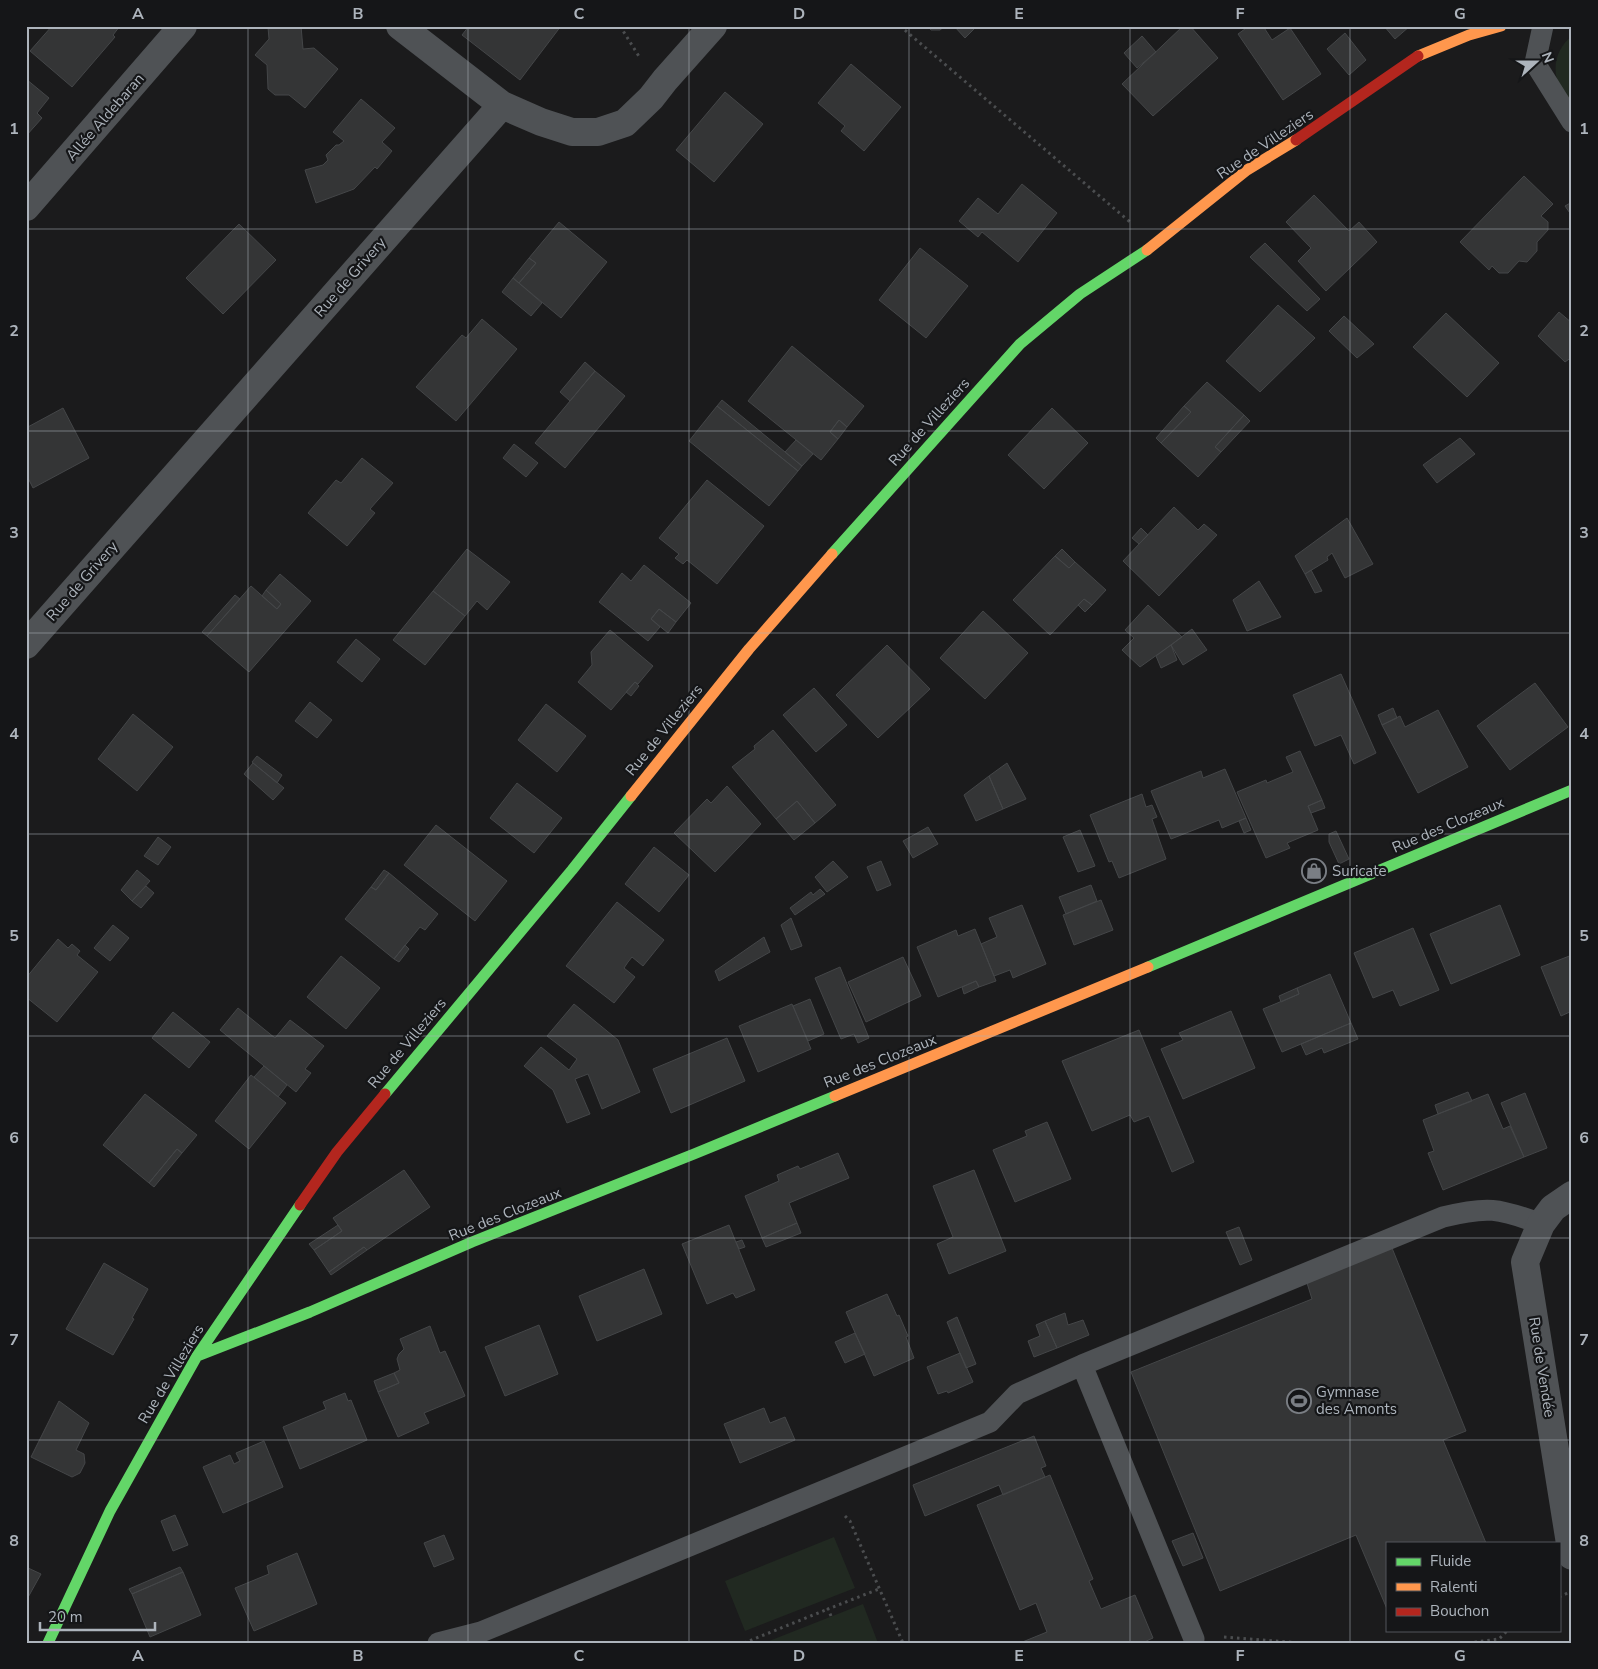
<svg xmlns="http://www.w3.org/2000/svg" width="1598" height="1669" viewBox="0 0 1598 1669" font-family="'Nunito Sans',sans-serif">
<rect width="100%" height="100%" fill="#1b1b1c"/>
<path fill="#212921" d="M1572,36V103C1568,98 1563,93 1560,87C1551,70 1556,48 1572,36Z
M834,1537L855,1588L745,1631L725,1581Z
M863,1604L878,1643H764Z"/>
<path fill="#343536" stroke="#444648" d="M52,26H120L113,35L115,37L72,87L30,51Z
M301,26L303,49L314,48L338,69L305,108L289,95H275L268,89L267,65L255,55L269,39L268,27Z
M469,26H561L520,80L462,35Z
M927,26H945L940,30H931Z
M954,26H977L965,38Z
M1183,26H1190L1218,58L1153,116L1122,84Z
M1249,26H1263L1272,40L1290,28L1321,74L1283,100L1238,34Z
M1384,26H1410L1395,39Z
M1345,33L1366,60L1349,75L1327,49Z
M1142,36L1156,52L1137,68L1124,53Z
M851,64L901,107L864,151L841,131L845,126L818,103Z
M26,79L49,98L37,113L42,118L26,136Z
M725,92L763,124L714,182L676,150Z
M361,99L395,128L382,142L392,151L377,169L375,167L354,189L316,203L305,170L323,165L328,160L326,155L336,145H339L344,141L333,132Z
M1524,176L1553,204L1541,216L1548,222V230L1537,242V251L1527,262L1519,261L1508,273H1499L1492,266L1489,270L1460,242Z
M1022,184L1057,213L1018,262L982,232L978,237L959,221L978,198L998,214Z
M1314,195L1349,231L1359,222L1377,242L1326,291L1298,261L1311,248L1286,222Z
M1572,202V216L1565,206Z
M559,222L607,262L561,318L519,283L536,263L529,258Z
M239,224L276,260L223,314L186,278Z
M1265,243L1320,299L1307,311L1250,257Z
M920,248L968,286L926,338L879,300Z
M529,258L536,263L519,283L513,278Z
M513,278L542,303L531,316L502,292Z
M1278,305L1315,338L1260,392L1226,361Z
M1559,312L1572,323V357L1565,362L1538,336Z
M1446,313L1499,363L1467,397L1413,347Z
M1344,316L1374,344L1357,358L1329,331Z
M482,319L517,349L456,421L416,387L462,335L466,338Z
M792,346L864,406L847,427L839,420L830,432L838,439L821,460L748,401Z
M585,362L595,371L570,401L560,392Z
M595,371L625,396L565,468L535,443Z
M1207,382L1244,415L1215,447L1221,452L1198,477L1161,443L1191,412L1184,406Z
M722,400L802,466L798,471L717,406Z
M717,406L798,471L769,506L689,441Z
M1184,406L1191,412L1161,443L1156,438Z
M63,408L89,458L33,488L26,474V428Z
M1052,408L1088,443L1044,489L1008,455Z
M1244,415L1250,421L1221,452L1215,447Z
M839,420L847,427L838,439L830,432Z
M1460,438L1475,454L1437,483L1423,465Z
M796,440L813,454L802,466L785,452Z
M514,444L538,463L526,477L503,458Z
M362,458L393,483L370,509L375,513L347,546L308,513L336,480L341,483Z
M707,480L764,526L717,584L687,560L683,564L675,558L679,554L659,538Z
M1174,507L1198,530L1204,524L1217,535L1159,596L1123,561Z
M1347,518L1373,564L1345,578L1332,553L1327,557L1328,560L1305,574L1295,556Z
M1141,528L1148,535L1139,544L1132,538Z
M467,549L510,582L487,610L477,601L465,616L433,591Z
M1062,549L1075,562L1069,568L1055,556Z
M1055,556L1069,568L1075,562L1106,590L1092,605L1084,599L1050,635L1013,600Z
M644,565L691,603L676,622L659,609L651,619L660,627L648,641L599,602L622,573L631,581Z
M1311,570L1322,591L1315,593L1305,574Z
M280,574L311,601L249,672L207,636L251,586L277,609L281,604L266,590Z
M1259,581L1281,617L1247,631L1233,600Z
M266,590L281,604L277,609L262,596Z
M433,591L465,616L425,665L393,640Z
M235,595L240,599L207,636L202,632Z
M1084,599L1092,605L1085,612L1078,605Z
M1148,605L1182,637L1140,667L1122,650L1134,638L1125,630Z
M659,609L676,622L668,633L651,619Z
M983,611L1028,653L985,699L940,658Z
M1192,629L1207,650L1183,665L1171,645Z
M610,630L653,666L638,684L635,682L611,710L578,682L592,665L591,652Z
M356,639L380,659L362,682L337,662Z
M887,645L930,689L878,738L836,695Z
M1171,645L1177,660L1161,668L1156,656Z
M1341,674L1376,753L1354,764L1341,735L1315,746L1293,695Z
M635,682L639,686L631,696L626,692Z
M1535,683L1568,727L1510,770L1477,726Z
M814,688L847,725L816,752L783,715Z
M310,702L332,720L317,738L295,721Z
M546,704L586,736L557,772L518,740Z
M1393,708L1397,718L1382,725L1378,715Z
M1438,710L1468,767L1418,793L1382,725L1400,716L1405,727Z
M133,714L173,747L137,791L98,759Z
M773,730L836,805L815,823L797,801L776,819L732,767L755,749L754,746Z
M1300,751L1322,800L1308,806L1318,830L1287,843L1290,848L1266,858L1237,792L1266,780L1267,783L1293,772L1286,757Z
M257,756L282,775L277,783L252,762Z
M253,763L284,788L273,800L244,774Z
M1007,763L1026,799L1003,809L989,776Z
M1225,769L1246,818L1222,828L1219,820L1171,839L1151,791L1201,771L1203,778Z
M989,776L1003,809L976,821L964,795Z
M517,783L562,818L534,853L490,818Z
M727,786L761,824L715,872L674,833L707,799L711,803Z
M1142,794L1146,807L1152,805L1157,817L1152,819L1166,859L1119,878L1112,861L1109,862L1090,815Z
M1322,800L1325,808L1311,813L1308,806Z
M797,801L815,823L794,840L776,819Z
M1246,818L1251,830L1244,833L1239,821Z
M436,825L507,881L475,921L404,865Z
M928,827L938,844L913,858L903,841Z
M1080,830L1095,866L1078,872L1063,837Z
M1336,831L1349,859L1339,864L1329,842V834Z
M158,837L171,847L158,865L144,856Z
M654,847L689,875L659,912L625,884Z
M833,861L848,877L827,892L815,877Z
M881,861L891,885L877,891L867,867Z
M137,870L150,881L132,901L121,890Z
M384,870L389,873L376,890L371,887Z
M389,873L438,914L425,930L420,927L394,959L345,919L371,887L376,890Z
M1091,885L1097,901L1066,914L1059,897Z
M146,886L154,893L141,908L132,901Z
M820,889L825,894L795,915L790,908L811,892L813,895Z
M1101,900L1113,930L1074,945L1063,915Z
M617,902L664,940L643,966L632,957L628,962L624,968L635,977L614,1003L566,966Z
M1022,905L1046,964L1013,978L1010,970L994,976L981,944L997,937L989,918Z
M1500,905L1520,955L1451,984L1430,934Z
M791,918L802,946L791,950L781,925Z
M113,925L129,938L110,961L94,948Z
M1413,928L1439,990L1400,1006L1393,990L1373,998L1354,953Z
M975,929L996,981L979,987L976,981L938,997L917,947L956,930L958,936Z
M764,937L770,952L719,981L715,971Z
M58,939L68,948L72,944L80,951L77,955L98,972L57,1022L26,997V978Z
M405,945L409,949L399,962L394,959Z
M1572,955V1011L1561,1016L1541,967Z
M341,956L380,988L346,1029L307,997Z
M903,957L921,996L866,1022L848,982Z
M840,967L869,1038L858,1043L854,1034L841,1039L815,978Z
M1330,974L1351,1023L1282,1052L1263,1009L1299,994L1297,988Z
M976,981L979,987L964,994L962,987Z
M1297,988L1299,994L1281,1002L1279,996Z
M810,999L824,1034L808,1041L793,1006Z
M574,1004L618,1040L640,1092L602,1109L588,1074L575,1079L590,1114L567,1123L553,1090L524,1066L541,1047L569,1070L577,1059L547,1036Z
M792,1004L811,1049L758,1072L739,1026Z
M238,1008L275,1038L290,1020L324,1046L305,1069L311,1073L296,1092L220,1030Z
M1231,1011L1255,1068L1183,1099L1161,1049L1183,1040L1179,1033Z
M173,1012L210,1042L189,1068L152,1038Z
M1351,1023L1358,1039L1324,1053L1322,1048L1306,1055L1301,1044Z
M1139,1030L1194,1162L1172,1172L1149,1116L1134,1122L1130,1115L1092,1131L1062,1061Z
M727,1038L745,1081L671,1113L653,1069Z
M264,1066L287,1085L278,1097L254,1077Z
M251,1075L286,1103L249,1149L215,1121Z
M1468,1092L1472,1101L1438,1114L1435,1105Z
M1525,1093L1547,1148L1524,1157L1501,1103Z
M145,1094L197,1135L182,1153L177,1149L149,1183L103,1145Z
M1488,1094L1503,1129L1510,1126L1524,1157L1443,1190L1428,1153L1434,1151L1423,1120Z
M1047,1122L1071,1179L1015,1202L993,1150L1027,1136L1025,1131Z
M177,1149L182,1153L154,1187L149,1183Z
M838,1153L849,1178L789,1203L797,1223L762,1238L745,1196L779,1181L777,1175L798,1166L800,1169Z
M404,1170L430,1207L367,1250L364,1247L329,1272L314,1250L342,1231L333,1218Z
M974,1170L1006,1251L949,1274L937,1244L953,1237L933,1186Z
M797,1223L801,1233L766,1247L762,1238Z
M338,1225L342,1231L314,1250L309,1244Z
M729,1225L755,1290L736,1298L733,1293L707,1304L682,1244Z
M1239,1227L1252,1260L1240,1265L1226,1232Z
M742,1240L745,1247L739,1249L736,1242Z
M364,1247L367,1250L331,1275L329,1272Z
M1392,1248L1466,1431L1443,1440L1486,1543H1387V1609L1356,1535L1220,1591L1131,1372L1312,1299L1307,1283Z
M104,1263L148,1289L132,1318L134,1319L113,1355L66,1329Z
M644,1269L662,1314L597,1341L579,1296Z
M887,1294L897,1316L899,1315L908,1336L906,1337L914,1358L874,1376L846,1312Z
M1065,1313L1068,1325L1083,1320L1089,1335L1057,1348L1045,1321Z
M957,1317L976,1364L966,1368L947,1322Z
M1045,1321L1057,1348L1034,1357L1028,1341L1040,1336L1036,1325Z
M539,1325L558,1374L505,1396L485,1347Z
M430,1326L440,1353L445,1351L465,1396L424,1413L429,1423L398,1437L378,1392L399,1383L394,1373L400,1370L397,1359L399,1354L404,1349L400,1339Z
M855,1333L865,1354L845,1363L835,1342Z
M960,1353L973,1382L948,1393L947,1391L938,1394L927,1367Z
M394,1373L399,1383L378,1392L374,1381Z
M345,1393L348,1401L351,1400L367,1440L300,1469L283,1427L326,1409L323,1402Z
M59,1401L89,1423L76,1450L84,1454L85,1463L80,1473L72,1477L31,1457Z
M764,1408L770,1423L785,1417L795,1440L740,1463L724,1424Z
M1034,1436L1046,1466L1041,1468L1045,1477L1003,1495L999,1485L925,1516L913,1485Z
M264,1441L283,1487L223,1513L203,1467L230,1455L234,1464L240,1461L236,1453Z
M1050,1475L1093,1579L1089,1581L1101,1609L1135,1595L1153,1638L1142,1643H1020L1047,1632L1036,1603L1020,1610L977,1505Z
M175,1515L188,1545L173,1551L161,1521Z
M1193,1533L1203,1558L1183,1566L1172,1541Z
M444,1535L454,1559L434,1567L424,1543Z
M297,1553L317,1604L254,1631L235,1588L269,1574L267,1566Z
M26,1567L41,1574L26,1601Z
M180,1567L183,1572L132,1594L129,1589Z
M183,1572L201,1615L150,1637L132,1594Z"/>
<g fill="none" stroke-linecap="round" stroke-linejoin="round">
<path stroke="#4b4d4f" stroke-width="3" stroke-dasharray="2.5 4" stroke-linecap="butt" d="M620,26L640,58
M900,26L1130,222
M845,1516L850,1521L903,1643
M1559,1597L1572,1591
M831,1616L828,1609L879,1589
M1224,1637L1302,1643
M744,1643L828,1609
M1468,1643L1499,1639L1508,1630"/>
<path stroke="#4f5255" stroke-width="21" d="M1543,26L1535,63L1572,122
M1082,1365L1194,1639
M438,1643L481,1632L990,1422L1017,1394L1082,1365L1443,1217C1487,1206 1499,1208 1541,1224"/>
<path stroke="#4f5255" stroke-width="28" d="M400,26L502,105L541,122L572,132H598L625,123L651,98L665,80L713,26
M26,207L183,26
M26,645L502,105
M1572,1195L1553,1208L1541,1224L1525,1262L1572,1556"/>
<path stroke="#63d668" stroke-width="11" d="M832,554L1020,344L1080,294L1147,250
M1148,967L1572,790
M385,1094L572,870L631,796
M197,1356L310,1312L472,1242L694,1154L835,1096
M48,1643L110,1511L197,1356L300,1205"/>
<path stroke="#ff974d" stroke-width="11" d="M1418,56L1469,35L1501,26
M1147,250L1247,170L1296,140
M631,796L749,649L832,554
M835,1096L1148,967"/>
<path stroke="#b3261e" stroke-width="11" d="M1296,140L1418,56
M300,1205L337,1152L385,1094"/>
</g>
<path fill="none" stroke="#adb4bc" stroke-width="1" stroke-opacity="0.55" d="M248,26V1643M468,26V1643M689,26V1643M909,26V1643M1130,26V1643M1350,26V1643M26,229H1572M26,431H1572M26,633H1572M26,834H1572M26,1036H1572M26,1238H1572M26,1440H1572"/>
<defs>
<symbol id="shop-ring" viewBox="-11 -11 22 22"><circle r="9.5" fill="#151618" stroke="#7a7e84" stroke-width="1.5"/><path d="M-5-2.5h2.3a2.7 3.5 0 0 1 5.4 0H5L5.5 6h-11ZM-1.5-2.5h3a1.5 2.3 0 0 0-3 0Z" fill="#7a7e84"/></symbol>
<symbol id="stadium-ring" viewBox="-11 -11 22 22"><circle r="9.5" fill="#151618" stroke="#7a7e84" stroke-width="1.5"/><path d="M0-5a6.5 5 0 1 0 0 10a6.5 5 0 1 0 0-10ZM-3.5-1.8h7v3.6h-7Z" fill="#7a7e84"/></symbol>
</defs>
<g fill-rule="evenodd">
<use href="#shop-ring" x="1300" y="857" width="28" height="28"/>
<use href="#stadium-ring" x="1285" y="1387" width="28" height="28"/>
</g>
<g text-anchor="middle" dominant-baseline="central" stroke-width="4.5" stroke-linejoin="round" paint-order="stroke">
<g font-size="15" fill="#adb4bc" stroke="#151618">
<text transform="translate(105 117) rotate(-49)">Allée Aldebaran</text>
<text transform="translate(1265 144) rotate(-34)">Rue de Villeziers</text>
<text transform="translate(350 277) rotate(-49)">Rue de Grivery</text>
<text transform="translate(929 422) rotate(-48)">Rue de Villeziers</text>
<text transform="translate(82 581) rotate(-49)">Rue de Grivery</text>
<text transform="translate(664 730) rotate(-51)">Rue de Villeziers</text>
<text transform="translate(1448 825) rotate(-23)">Rue des Clozeaux</text>
<text transform="translate(407 1043) rotate(-50)">Rue de Villeziers</text>
<text transform="translate(880 1061) rotate(-22)">Rue des Clozeaux</text>
<text transform="translate(505 1214) rotate(-22)">Rue des Clozeaux</text>
<text transform="translate(1542 1367) rotate(81)">Rue de Vendée</text>
<text transform="translate(171 1374) rotate(-59)">Rue de Villeziers</text>
</g>
<g font-size="15" fill="#adb4bc" stroke="#151618" text-anchor="start">
<text x="1332" y="871">Suricate</text>
<text x="1316" y="1392">Gymnase<tspan x="1316" dy="17">des Amonts</tspan></text>
</g>
</g>
<rect width="1598" height="1669" fill="none" stroke="#151618" stroke-width="55"/>
<rect x="1386" y="1542" width="175" height="90" fill="#151618" stroke="#52555a"/>
<rect x="1396" y="1558" width="25" height="8" fill="#63d668" stroke="#52555a"/>
<text x="1430" y="1566" font-size="15" fill="#adb4bc">Fluide</text>
<rect x="1396" y="1583" width="25" height="8" fill="#ff974d" stroke="#52555a"/>
<text x="1430" y="1592" font-size="15" fill="#adb4bc">Ralenti</text>
<rect x="1396" y="1608" width="25" height="8" fill="#b3261e" stroke="#52555a"/>
<text x="1430" y="1616" font-size="15" fill="#adb4bc">Bouchon</text>
<g transform="translate(1536 62) rotate(69)" stroke="#151618" stroke-width="4" paint-order="stroke">
<path d="M0-4L9 19L0 12L-9 19Z" fill="#adb4bc"/>
<text y="-8" font-size="14" font-weight="bold" text-anchor="middle" fill="#adb4bc">N</text>
</g>
<path d="M40 1622v8h115v-8" fill="none" stroke="#adb4bc" stroke-width="2.5"/>
<text x="48" y="1622" font-size="15" fill="#adb4bc" stroke="#151618" stroke-width="4" paint-order="stroke">20 m</text>
<rect x="28" y="28" width="1542" height="1614" fill="none" stroke="#adb4bc" stroke-width="2"/>
<g font-size="16" text-anchor="middle" font-weight="bold" fill="#adb4bc">
<text x="138" y="19">A</text>
<text x="358" y="19">B</text>
<text x="579" y="19">C</text>
<text x="799" y="19">D</text>
<text x="1019" y="19">E</text>
<text x="1240" y="19">F</text>
<text x="1460" y="19">G</text>
<text x="14" y="134">1</text>
<text x="1584" y="134">1</text>
<text x="14" y="336">2</text>
<text x="1584" y="336">2</text>
<text x="14" y="538">3</text>
<text x="1584" y="538">3</text>
<text x="14" y="739">4</text>
<text x="1584" y="739">4</text>
<text x="14" y="941">5</text>
<text x="1584" y="941">5</text>
<text x="14" y="1143">6</text>
<text x="1584" y="1143">6</text>
<text x="14" y="1345">7</text>
<text x="1584" y="1345">7</text>
<text x="14" y="1546">8</text>
<text x="1584" y="1546">8</text>
<text x="138" y="1661">A</text>
<text x="358" y="1661">B</text>
<text x="579" y="1661">C</text>
<text x="799" y="1661">D</text>
<text x="1019" y="1661">E</text>
<text x="1240" y="1661">F</text>
<text x="1460" y="1661">G</text>
</g>
</svg>
